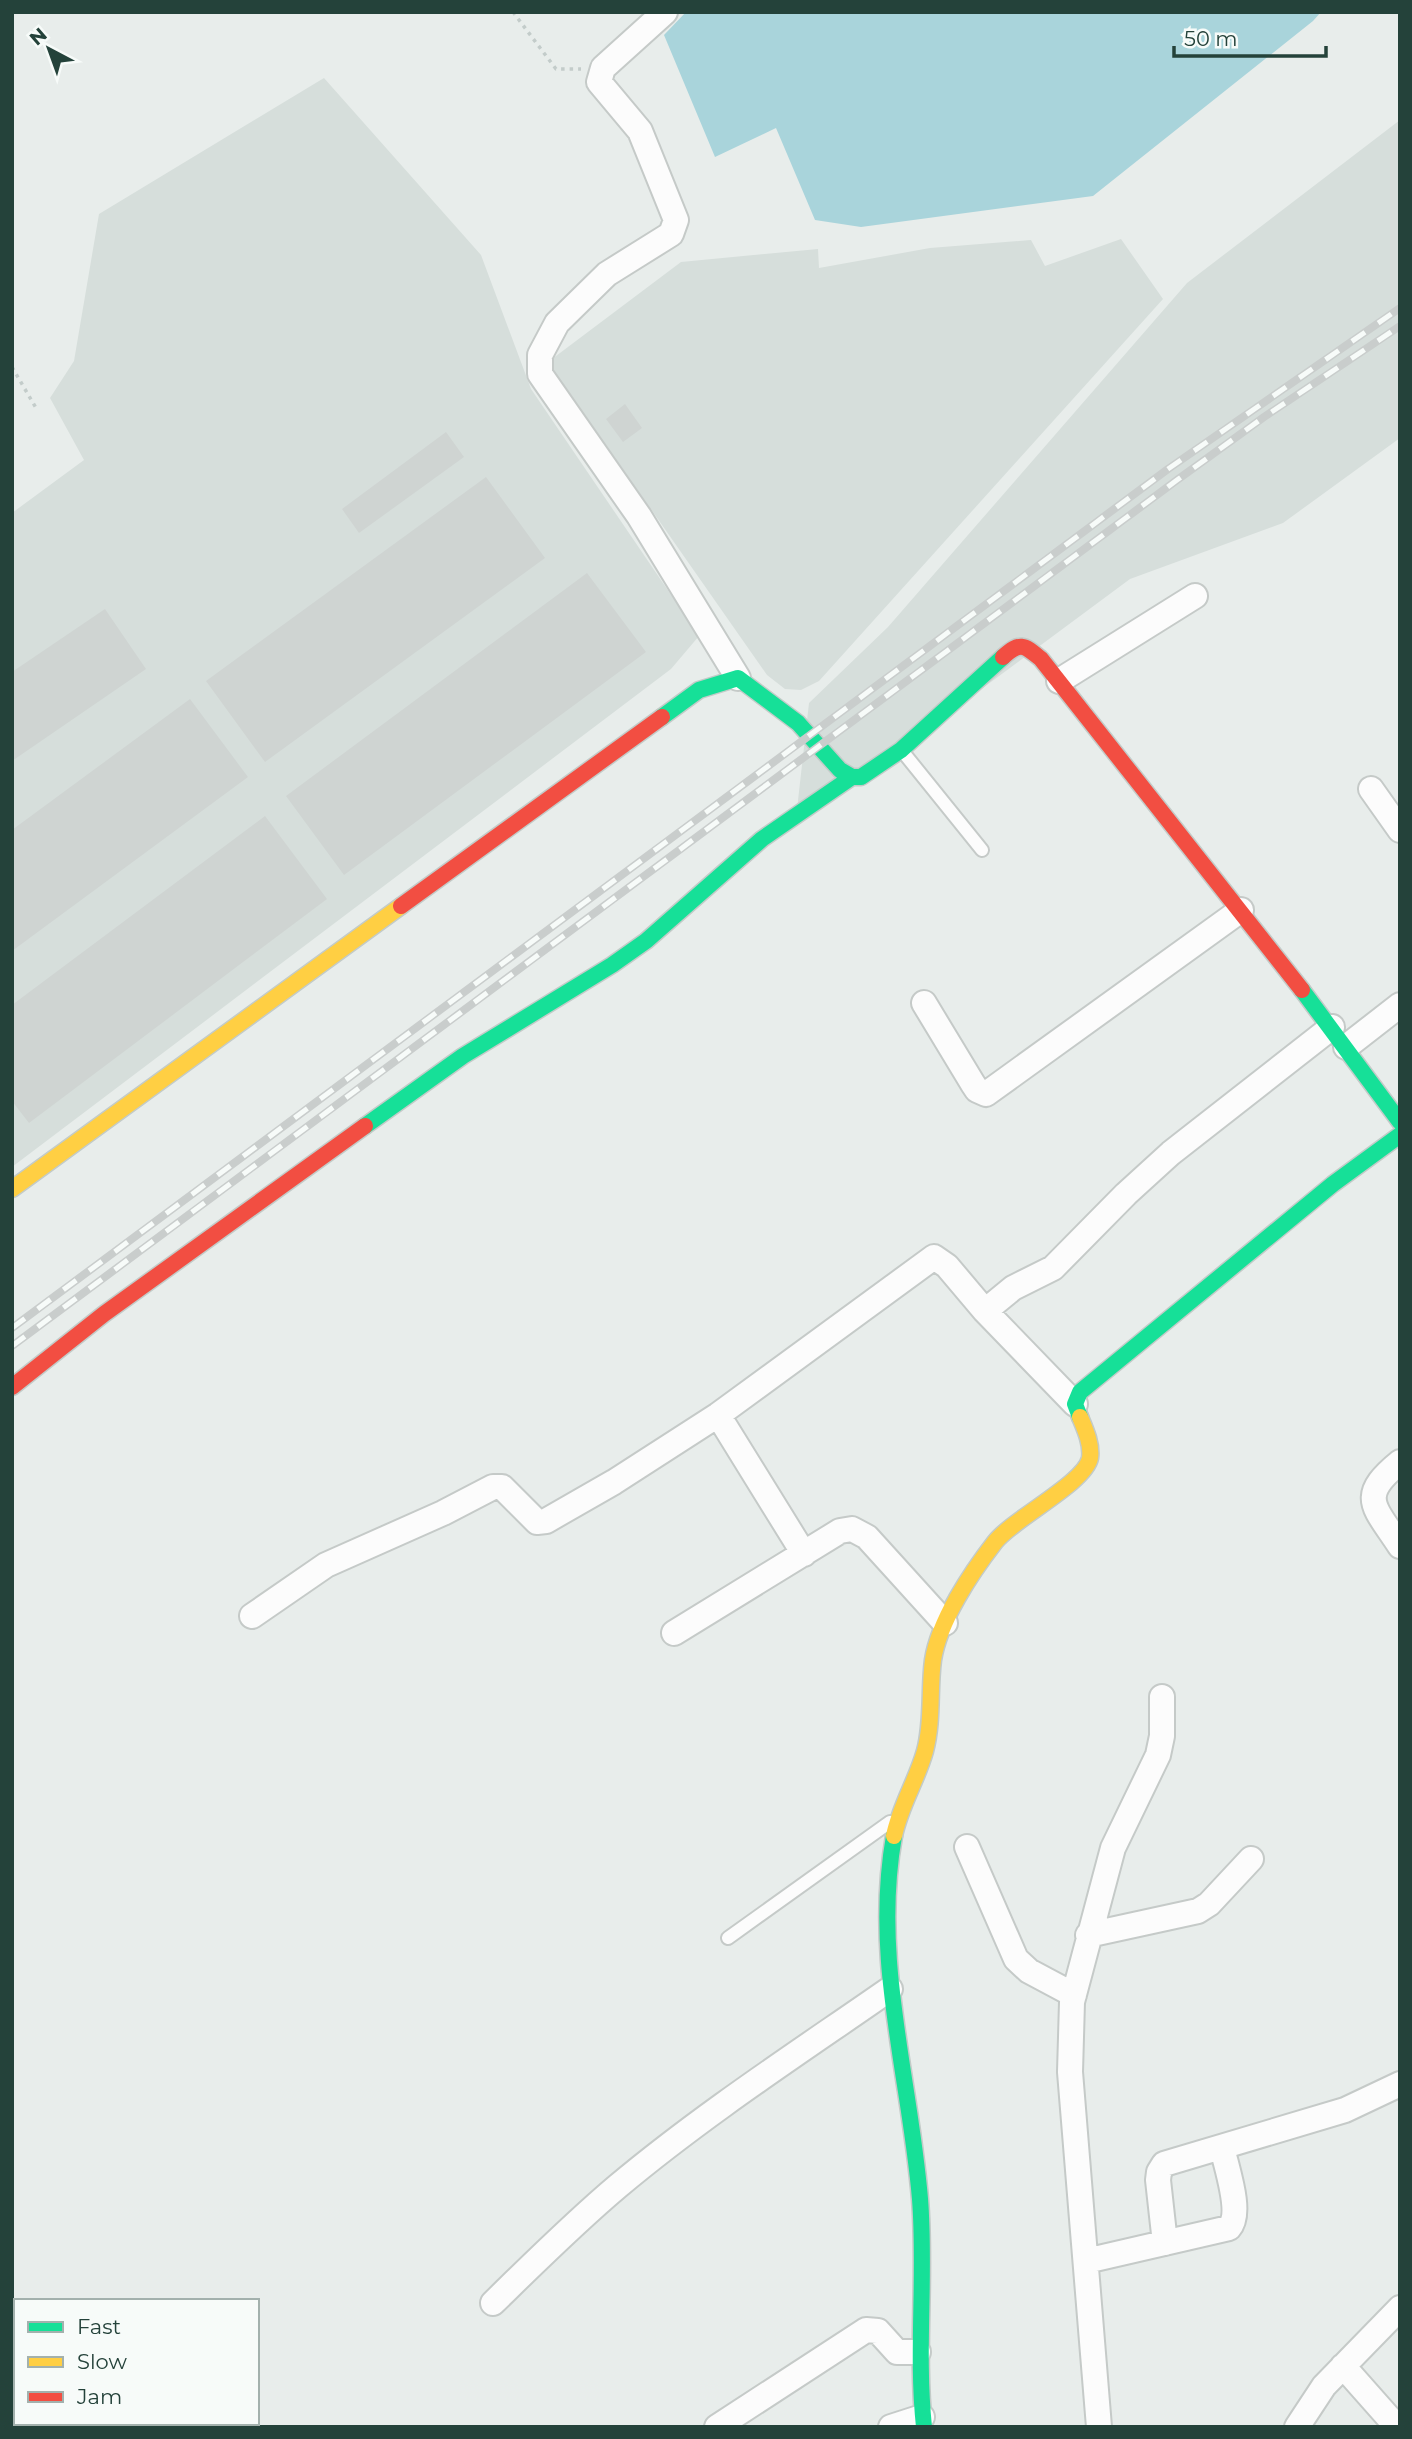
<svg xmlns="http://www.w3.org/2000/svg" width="1412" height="2439" viewBox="0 0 1412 2439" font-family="Montserrat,sans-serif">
<rect width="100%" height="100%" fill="#e8edeb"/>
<path fill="#d6dedb" d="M324,78L481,255L531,389L699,636L671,669L12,1167V513L84,460L50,398L74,361L99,214Z
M1400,120V438L1283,523L1130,579L795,827L809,703L888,627L1187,283Z
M1121,239L1163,299L819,681L801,690L785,689L767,675L548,362L681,262L818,249L819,268L930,248L1031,240L1045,266Z"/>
<path fill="#a9d4db" d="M686,12H1321L1313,21L1093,196L861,227L815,220L776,128L715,157L664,35Z"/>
<path fill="#cfd4d2" d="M625,404L642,428L623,442L606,419Z
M446,432L464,457L359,533L342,509Z
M486,477L545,558L265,762L206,681Z
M587,573L646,652L344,875L286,796Z
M105,609L146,669L12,761V672Z
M190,699L248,777L12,951V830Z
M265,816L327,899L29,1123L12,1101V1005Z"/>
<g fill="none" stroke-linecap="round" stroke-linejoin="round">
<defs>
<path id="lane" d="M903,752L982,850
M728,1938L890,1822"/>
<path id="street" d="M665,12L603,68L599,82L640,131L676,220L671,234L607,274L557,323L540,355V374L639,516L738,678
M1059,681L1195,596
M1371,789L1400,830
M924,1003L973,1084L977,1090L986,1094L1241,910
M1346,1047L1400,1005
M985,1311L1013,1288L1053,1268L1126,1194L1171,1153L1332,1027
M718,1415L804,1554
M1400,1462C1357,1497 1374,1506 1400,1546
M252,1616L326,1565L443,1513L493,1487H502L537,1522L546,1521L614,1482L718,1415L934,1257L947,1266L985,1311L1075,1404
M674,1633L840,1531L852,1529L867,1537L945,1623
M967,1847L1016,1959L1029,1971L1074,1995
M1088,1935L1198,1911L1209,1904L1251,1859
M1165,2243L1158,2180L1159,2172L1164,2164L1345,2110L1400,2084
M1086,2261L1229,2228C1243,2213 1226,2167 1222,2147
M493,2303C534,2263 574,2223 618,2186C704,2114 798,2053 890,1989
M1343,2366L1397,2427
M717,2427L866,2330L878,2331L897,2352H918
M891,2427L922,2417
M1099,2427L1070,2072L1072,2002L1113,1848L1158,1755L1162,1736V1697
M1297,2427L1324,2386L1400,2308"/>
<path id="fast" d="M662,717L699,690L738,678L798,723L840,770L852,777H861L901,750L1003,657
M1302,990L1400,1122
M365,1126L463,1056L612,965L646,941L762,839L852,777
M1080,1417L1075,1404L1080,1392L1333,1184L1400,1135
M894,1836C872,1960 910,2077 920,2199C926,2275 916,2351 924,2427"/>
<path id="slow" d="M12,1189L401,906
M894,1836C900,1806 917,1780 925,1751C933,1721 929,1690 933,1660C939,1621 971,1573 995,1542C1014,1518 1085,1483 1090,1458C1092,1444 1085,1429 1080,1417"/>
<path id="jam" d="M1003,657C1021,641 1024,645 1041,659L1302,990
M401,906L662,717
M12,1387L104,1314L365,1126"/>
</defs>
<use href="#lane" stroke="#c5cac8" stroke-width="16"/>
<use href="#street" stroke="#c5cac8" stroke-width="28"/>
<use href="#fast" stroke="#c3cbc8" stroke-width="19"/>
<use href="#slow" stroke="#c3cbc8" stroke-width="19"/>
<use href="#jam" stroke="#c3cbc8" stroke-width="19"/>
<path stroke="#c3ccca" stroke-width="3.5" stroke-dasharray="3.5 5" stroke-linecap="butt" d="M513,12L556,69H581
M12,367L36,408"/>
<use href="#lane" stroke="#fcfcfc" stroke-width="12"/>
<use href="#street" stroke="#fcfcfc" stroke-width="24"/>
<use href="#fast" stroke="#16e098" stroke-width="16"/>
<use href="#slow" stroke="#ffcf43" stroke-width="16"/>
<use href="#jam" stroke="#f24e42" stroke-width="16"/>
<defs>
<path id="rail" d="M12,1328L1168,469L1400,308
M12,1346L1177,480L1264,417L1400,326"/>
</defs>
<use href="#rail" stroke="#c9cdcc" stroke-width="8"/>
<use href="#rail" stroke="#f7fbf9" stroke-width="5" stroke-dasharray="16" stroke-linecap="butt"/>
</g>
<rect width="1412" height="2439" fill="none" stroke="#24423a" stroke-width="28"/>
<rect x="14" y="2299" width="245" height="126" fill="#f7fbf9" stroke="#a3b1ad" stroke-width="2"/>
<rect x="28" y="2322" width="35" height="10" fill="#16e098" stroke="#a3b1ad" stroke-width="2"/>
<text x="77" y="2334" font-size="21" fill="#24423a">Fast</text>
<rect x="28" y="2357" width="35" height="10" fill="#ffcf43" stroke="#a3b1ad" stroke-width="2"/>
<text x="77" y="2369" font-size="21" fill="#24423a">Slow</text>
<rect x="28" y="2392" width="35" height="10" fill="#f24e42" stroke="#a3b1ad" stroke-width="2"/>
<text x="77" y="2404" font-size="21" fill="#24423a">Jam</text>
<g transform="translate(49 49) rotate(319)" stroke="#f7fbf9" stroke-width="5" paint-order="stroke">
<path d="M0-5L12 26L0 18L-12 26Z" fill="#24423a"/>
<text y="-10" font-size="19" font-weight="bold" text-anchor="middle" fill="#24423a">N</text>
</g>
<path d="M1174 46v10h152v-10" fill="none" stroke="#24423a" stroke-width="3.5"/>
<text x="1184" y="46" font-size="21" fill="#24423a" stroke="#f7fbf9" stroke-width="5" paint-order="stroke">50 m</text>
</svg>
